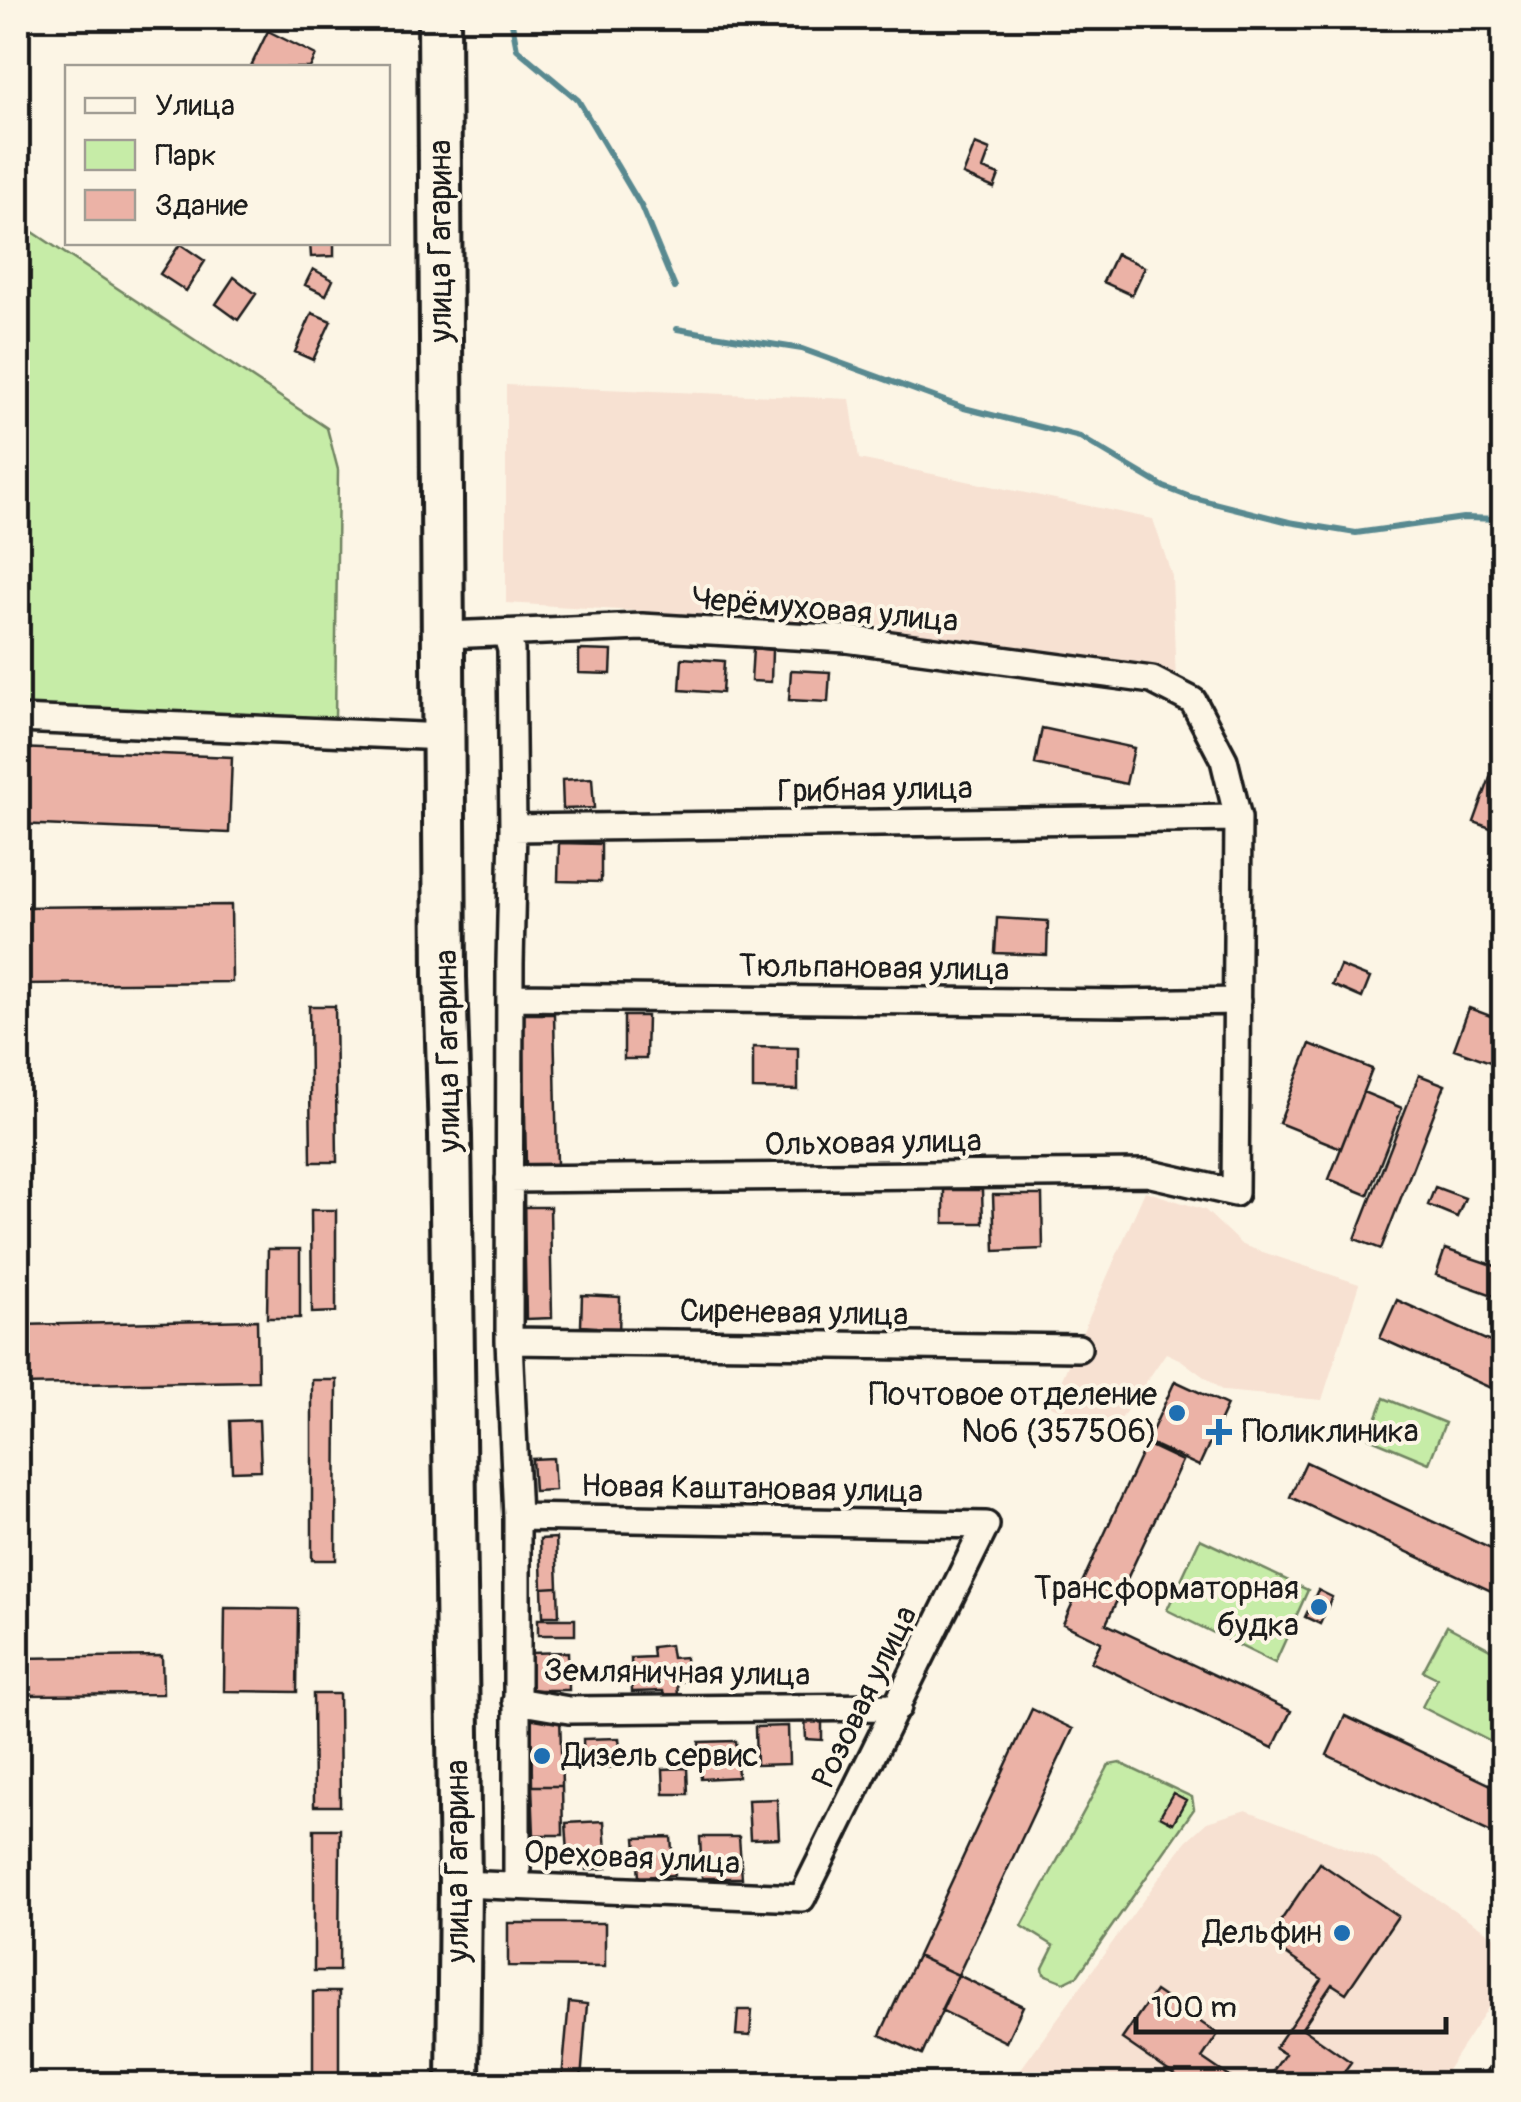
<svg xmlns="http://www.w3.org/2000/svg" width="1521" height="2102" viewBox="0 0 1521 2102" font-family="Pangolin,sans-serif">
<rect width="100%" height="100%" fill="#fcf5e5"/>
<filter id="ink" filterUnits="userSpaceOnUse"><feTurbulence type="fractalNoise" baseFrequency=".01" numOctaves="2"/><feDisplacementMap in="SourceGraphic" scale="20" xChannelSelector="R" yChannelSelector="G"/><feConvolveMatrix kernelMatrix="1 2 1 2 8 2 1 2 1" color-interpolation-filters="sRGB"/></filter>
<g filter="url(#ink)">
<path fill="#f7e1d2" d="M506,385L850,399L859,459L1153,519L1172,576L1176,682L834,623L506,603Z
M1145,1191L1205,1210L1242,1245L1359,1284L1322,1400L1223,1391L1181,1360L1166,1353L1114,1429L1050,1406Z
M1246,1810L1377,1860L1503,1942V1985L1438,2084H1010L1186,1841L1207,1822Z"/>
<path fill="#c6eca7" stroke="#718462" stroke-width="2.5" d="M18,222L327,428L338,470L335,720L18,706Z
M1384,1398L1445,1423L1429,1463L1369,1438Z
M1200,1539L1308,1590L1275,1663L1167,1610Z
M1447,1626L1503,1656V1748L1422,1707L1437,1678L1423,1671Z
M1120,1763L1192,1797L1194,1809L1078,1975L1064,1982L1044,1974L1043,1968L1054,1946L1022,1926L1109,1765Z"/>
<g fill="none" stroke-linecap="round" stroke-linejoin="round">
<path stroke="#598990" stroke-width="6" d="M511,18L517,49L578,100L641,206L675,288
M677,329L802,349L964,408L1080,437L1164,487L1190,497L1289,522L1356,533L1463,518L1504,519"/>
</g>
<path fill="#ebb2a6" stroke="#1c1c1c" stroke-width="2.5" d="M268,31L316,55L310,68H250Z
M975,144L990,150L983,169L999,175L994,188L963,175Z
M310,242H334V256L311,257Z
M180,244L205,261L186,291L160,274Z
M1116,254L1145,267L1132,295L1103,282Z
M313,269L333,280L326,295L305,285Z
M234,277L256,294L238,320L216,304Z
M312,313L331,321L313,360L295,352Z
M753,648L772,650L771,682L751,681Z
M579,650L612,651L611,674L579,673Z
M682,658L724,661L722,693L680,690Z
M791,670L830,672L828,702L789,700Z
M1042,728L1134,748L1126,784L1035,764Z
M1504,739V833L1474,822Z
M18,748L232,757L229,833L18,824Z
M592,778L594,808L563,809L562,780Z
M559,843L601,844V882L558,881Z
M231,905L232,982L18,984V907Z
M997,918L1048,921L1047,955L995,953Z
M1340,966L1370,978L1362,998L1332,985Z
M309,1006H335L337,1162H311Z
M1469,1008L1504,1021V1067L1454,1049Z
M523,1014H554L557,1165L526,1166Z
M624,1016H647L646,1059H624Z
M1310,1044L1372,1069L1341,1148L1279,1123Z
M753,1047L798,1048V1090L753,1089Z
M1419,1075L1445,1085L1381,1249L1355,1239Z
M1363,1092L1402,1108L1368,1195L1329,1179Z
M1435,1187L1465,1198L1457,1217L1428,1205Z
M944,1190H982L983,1223H944Z
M993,1195H1042L1043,1249L995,1251Z
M524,1207H550L552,1318L526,1319Z
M311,1210H336V1312L312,1313Z
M268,1249H300V1318H267Z
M1445,1249L1504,1269V1299L1436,1275Z
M582,1295L620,1297L619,1335L594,1334L595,1327L581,1326Z
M1397,1300L1504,1348V1394L1380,1338Z
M257,1320L258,1381L18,1385V1325Z
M312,1380H337L336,1560H312Z
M1175,1381L1227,1405L1199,1466L1147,1442Z
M259,1420L261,1470L232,1471L230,1421Z
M1146,1444L1182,1461L1106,1624L1291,1711L1273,1748L1091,1662L1101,1642L1063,1624Z
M553,1458L555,1490L534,1491L532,1459Z
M1306,1462L1504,1555V1597L1290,1497Z
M556,1538L558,1587L542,1588L540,1539Z
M558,1587L559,1616H543L542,1588Z
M1318,1590L1332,1597L1320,1624L1305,1617Z
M225,1608L298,1609L297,1692L224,1691Z
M538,1619H575V1635H538Z
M670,1645L672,1658L685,1657L686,1681L677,1682L678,1696L664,1698L663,1691L632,1692L631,1658L653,1657L652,1647Z
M568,1652L569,1690H530L529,1653Z
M162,1656L163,1694L18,1695V1658Z
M313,1694H339L340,1806H314Z
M1032,1709L1073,1729L958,1975L917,1956Z
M531,1714H560L562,1786H532Z
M1345,1716L1504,1791V1839L1327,1755Z
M805,1717H822V1740L806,1739Z
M788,1726L789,1764L756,1765L755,1727Z
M619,1738L622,1767L584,1768L583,1739Z
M736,1741L738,1777L701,1779L699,1742Z
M687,1768L688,1794H664L663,1769Z
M532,1786H562L563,1835H534Z
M1173,1793L1186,1800L1173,1823L1160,1816Z
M777,1799L779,1838L750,1839L748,1800Z
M604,1821L607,1868L587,1870L586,1852L568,1853L566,1823Z
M314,1829H340L339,1971H314Z
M671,1837L674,1875L639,1877L636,1838Z
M700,1837H739L742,1878H702Z
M1320,1863L1398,1916L1346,1993L1332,1984L1302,2028L1351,2062L1335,2084H1264L1285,2054L1275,2048L1322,1979L1267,1941Z
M508,1923H605V1967L508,1966Z
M917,1956L958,1975L922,2055L880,2035Z
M958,1975L1023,2006L1006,2042L941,2010Z
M1155,1991L1218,2034L1202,2058L1240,2084H1181L1183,2081L1122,2039Z
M313,1992H339V2084H313Z
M569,2002L587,2004L581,2081L562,2079Z
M738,2010H752L750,2036L736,2035Z"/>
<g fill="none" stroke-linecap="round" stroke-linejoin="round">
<defs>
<path id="minor" d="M506,633L511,650L513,828L510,963L509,1341L517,1517V1885
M445,635L642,627L846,639L1152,680L1193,701L1224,760L1238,818L1235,1193L1147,1173L509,1179
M18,719L445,737
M513,828L1238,818
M510,997L1123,1003L1237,1001
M509,1341L1078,1348
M516,1701L569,1710L898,1707
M460,1884L802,1898L986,1525L517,1517"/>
<path id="tertiary" d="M1498,2084L1504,2077"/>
<path id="primary" d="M439,18L445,977L450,1135L460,1884L458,2084"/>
</defs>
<use href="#minor" stroke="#1c1c1c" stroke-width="32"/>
<use href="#tertiary" stroke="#1c1c1c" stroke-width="38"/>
<use href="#primary" stroke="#1c1c1c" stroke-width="48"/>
<use href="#minor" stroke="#fcf5e5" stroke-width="25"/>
<use href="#tertiary" stroke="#fcf5e5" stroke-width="30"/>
<use href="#primary" stroke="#fcf5e5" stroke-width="40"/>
</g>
</g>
<g fill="#1f6fb2" stroke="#fcf5e5" stroke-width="4">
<circle cx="1177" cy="1413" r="10"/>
<path d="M1214 1417h10v10h10v10h-10v10h-10v-10h-10v-10h10z"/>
<circle cx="1319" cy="1607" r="10"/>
<circle cx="542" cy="1756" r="10"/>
<circle cx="1342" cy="1933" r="10"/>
</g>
<g text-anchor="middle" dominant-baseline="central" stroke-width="8" stroke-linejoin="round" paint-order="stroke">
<g font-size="32" fill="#1c1c1c" stroke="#fcf5e5">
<text transform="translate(441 241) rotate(-90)">улица Гагарина</text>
<text transform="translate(825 610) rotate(5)">Черёмуховая улица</text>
<text transform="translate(875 790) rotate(-1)">Грибная улица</text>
<text transform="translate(874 968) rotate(1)">Тюльпановая улица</text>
<text transform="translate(448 1051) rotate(-91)">улица Гагарина</text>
<text transform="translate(873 1143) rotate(-1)">Ольховая улица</text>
<text transform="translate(794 1313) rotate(1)">Сиреневая улица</text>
<text transform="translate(752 1489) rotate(1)">Новая Каштановая улица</text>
<text transform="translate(677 1673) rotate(1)">Земляничная улица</text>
<text transform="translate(865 1697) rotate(-64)">Розовая улица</text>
<text transform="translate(632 1858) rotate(3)">Ореховая улица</text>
<text transform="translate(458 1861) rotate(-90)">улица Гагарина</text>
</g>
<g font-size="32" fill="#1c1c1c" stroke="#fcf5e5" text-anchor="end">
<text x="1157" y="1395">Почтовое отделение<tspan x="1157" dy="37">№6 (357506)</tspan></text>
<text x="1242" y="1432" text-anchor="start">Поликлиника</text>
<text x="1299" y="1589">Трансформаторная<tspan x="1299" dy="37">будка</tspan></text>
<text x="562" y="1756" text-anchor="start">Дизель сервис</text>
<text x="1322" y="1933">Дельфин</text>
</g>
</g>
<rect width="1521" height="2102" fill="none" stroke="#fcf5e5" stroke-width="60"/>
<rect x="30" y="30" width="1461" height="2042" fill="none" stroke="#1c1c1c" stroke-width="4" filter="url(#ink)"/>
<rect x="65" y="65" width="325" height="180" fill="#fcf5e5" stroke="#a29e95" stroke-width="2.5"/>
<rect x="85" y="98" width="50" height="15" fill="#fcf5e5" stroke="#a29e95" stroke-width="2.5"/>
<text x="155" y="115" font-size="30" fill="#1c1c1c">Улица</text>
<rect x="85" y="140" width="50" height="30" fill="#c6eca7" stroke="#a29e95" stroke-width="2.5"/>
<text x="155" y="165" font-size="30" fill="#1c1c1c">Парк</text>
<rect x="85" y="190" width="50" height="30" fill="#ebb2a6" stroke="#a29e95" stroke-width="2.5"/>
<text x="155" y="215" font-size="30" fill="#1c1c1c">Здание</text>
<path d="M1136 2017v15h310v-15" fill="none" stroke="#1c1c1c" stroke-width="5"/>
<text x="1151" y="2017" font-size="30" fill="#1c1c1c" stroke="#fcf5e5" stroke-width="8" paint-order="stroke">100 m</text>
</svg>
